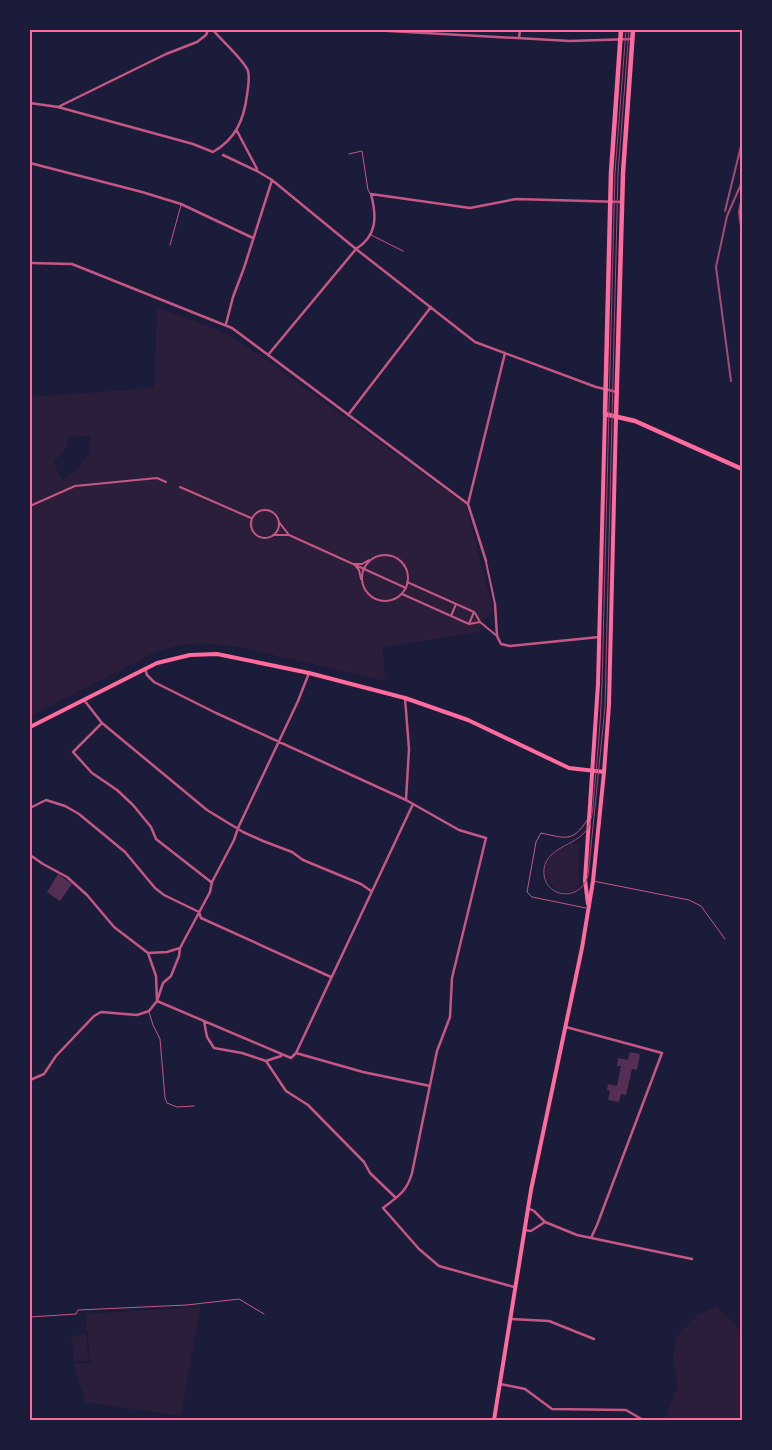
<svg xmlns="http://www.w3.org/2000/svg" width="772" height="1450" viewBox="0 0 772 1450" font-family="Arial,sans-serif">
<rect width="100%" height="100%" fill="#1b1b3a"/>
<path fill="#2a1e3b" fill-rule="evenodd" d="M157,307L228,334L272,364L466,505L493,610L481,622L480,632L383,647L385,681L240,647L196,643L177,646L158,651L30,716V397L154,388ZM90,436L89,454L76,471L62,480L53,461C63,454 67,448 68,437Z
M571,844H577L579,846V888C557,905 535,872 553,854C558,850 565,847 571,844Z
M200,1307L181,1416L85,1402L74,1364L91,1363L85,1314Z
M716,1307L736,1325L742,1335V1420H665L671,1402L678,1387L673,1358L677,1335L697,1315Z
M86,1334L89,1361H74L71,1336Z"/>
<path fill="#542f53" d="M58,874L72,884L60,901L47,892Z
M630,1052L640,1054L637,1070L632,1069L626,1095L621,1094L619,1102L608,1100L610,1091L607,1090L608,1084L617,1086L621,1066H617L618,1058L628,1060Z"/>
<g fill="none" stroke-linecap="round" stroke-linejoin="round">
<path stroke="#c65784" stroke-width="1" d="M349,154L362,151L368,190L370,193
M371,235L403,251
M170,245L181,205
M593,881L689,900L701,906L725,939
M586,908L532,897L527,892L536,842L541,833C565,838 573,843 587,820
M149,1012L153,1025L160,1039L165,1098L167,1103L177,1107L194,1106
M30,1317L76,1314L78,1310L187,1305L239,1299L264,1314"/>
<path stroke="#c65784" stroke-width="2" d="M180,487L251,518
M30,506L75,486L157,478L166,482
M251 524a14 14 0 1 1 28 0a14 14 0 1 1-28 0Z
M279,522L289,535L406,588
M273,535H288
M362 578a23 23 0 1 1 46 0a23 23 0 1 1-46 0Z
M486,562L495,604
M361,579L359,570L354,564H362L369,560
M402,594L469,624L474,612L407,582
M475,613L480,622L497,636
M451,616L456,604
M469,624L480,622"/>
<path stroke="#c65784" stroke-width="2.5" d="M371,30L570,41L632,39
M519,38L520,30
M30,103L58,107L193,144L213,152C236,139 244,119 247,95C248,88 250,78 248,71C245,61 221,40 213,30
M58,107L166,54L197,42L206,35L208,30
M237,131L257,169
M223,155L257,171L272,180L356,249L475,342L596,387L617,392
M30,163L142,192L181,204L253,238
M30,263L72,264L232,328L468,504L486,561
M226,324L233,297L244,268L272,180
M268,355L356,249C377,236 377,217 371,194L470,208L516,199L622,202
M348,415L431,307
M468,504L505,353
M495,604L497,636L501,644L510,646L599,637
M145,669L147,675L154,682L216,713L406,800L459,830L486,838L452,978L450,1017L437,1051L412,1173C407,1191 399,1196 383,1208L419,1249L439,1266L514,1287
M405,698L409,749L406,800
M84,700L102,723L207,810L243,832L263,841L292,852L303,860L361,884L371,891
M102,723L73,752L92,773L117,790L133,805L151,827L156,839L211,882
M30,808L46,800L65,806L79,814L125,852L155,888L164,895L199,912L201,918L331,977
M30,855L43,864L67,877L87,895L114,927L148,953L167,952L180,948
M148,953L156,976L157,1001L291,1058L296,1053L413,804
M204,1021L207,1037L214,1048L242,1053L266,1061L286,1091L308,1105L364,1162L370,1173L396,1198
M566,1027L662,1053L597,1225L591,1238
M296,1053L363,1072L430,1086
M266,1061L281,1056
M30,1080L44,1074L56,1056L94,1016L101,1012L137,1015L149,1011L157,1001L163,983L171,976L179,956L180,948L210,892L212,882L234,840L238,828L298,701L309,673
M528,1208L534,1211L545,1222L577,1235L692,1259
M524,1230L531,1231L545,1222
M511,1319L549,1321L594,1339
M500,1384L525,1389L552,1409L626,1410L643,1420"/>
<path stroke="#ff6b9d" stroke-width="4" d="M30,727L157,663L190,655L217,654L309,673L405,698L468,720L569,768L604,772
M588,904L585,880L598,684L605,414
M494,1420L531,1190L582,948L593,881L604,772L609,705L616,417"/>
<path stroke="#ff6b9d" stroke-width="4.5" d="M621,30L611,173L605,414L635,421L742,469
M616,417L623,173L633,30"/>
<path stroke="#a44b75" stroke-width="1" d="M626,30L615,173L602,684C601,717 598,750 595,783C593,797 594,813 589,825C581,846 547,845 544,869C541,897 580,904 588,876L605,707L618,173L629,30"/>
<path stroke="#a44b75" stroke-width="2" d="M742,197L739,212L742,234
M725,211L742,142
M731,381L716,267L727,216L742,182"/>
</g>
<rect width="772" height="1450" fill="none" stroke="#1b1b3a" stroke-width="62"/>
<rect x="31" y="31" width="710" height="1388" fill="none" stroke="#ff6b9d" stroke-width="2"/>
</svg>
